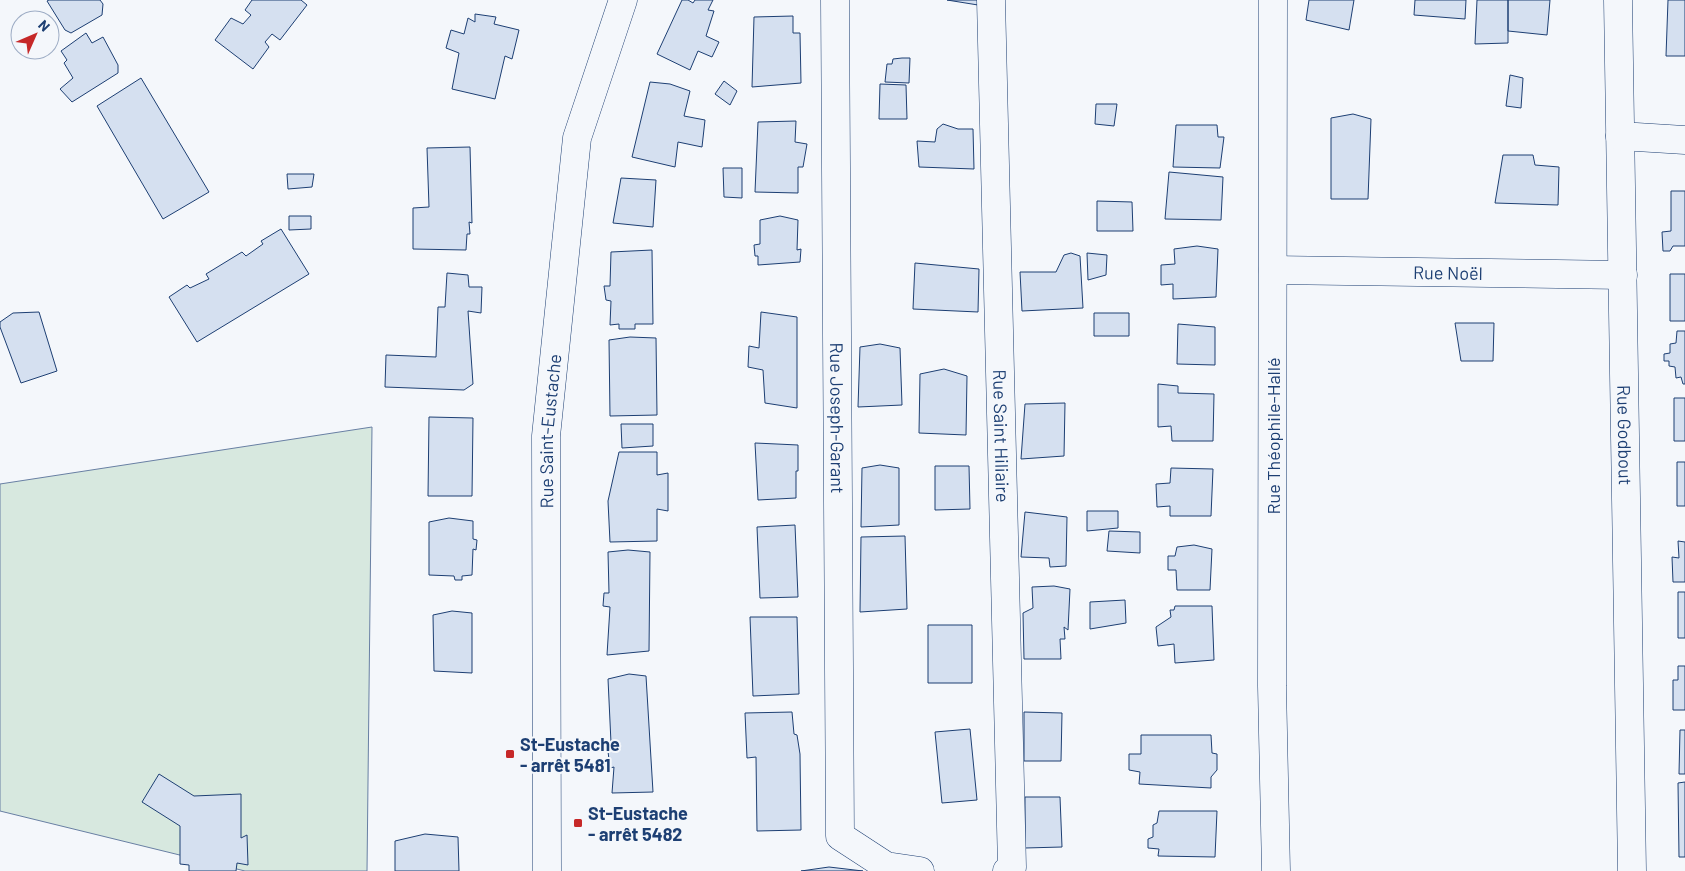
<svg xmlns="http://www.w3.org/2000/svg" width="1685" height="871" viewBox="0 0 1685 871" font-family="Barlow,sans-serif">
<rect width="100%" height="100%" fill="#f4f7fb"/>
<path fill="#d7e8df" stroke="#687fa3" d="M372,427L367,871H245L0,811V484Z"/>
<path fill="#d5e0f0" stroke="#1d3f73" d="M49,0H100L103,4L102,15L71,33L65,30L47,1Z
M252,0H301L307,5L280,40L272,34L265,42L269,47L253,69L215,40L231,18L243,24L251,15L245,10Z
M682,0H688L693,3L695,0H713L708,10L714,11L706,36L719,42L712,57L698,51L690,70L657,54Z
M947,0H978V5Z
M1309,0H1354L1349,30L1306,20Z
M1415,0H1466L1465,19L1414,15Z
M1477,0H1508V43L1475,44Z
M1508,0H1550L1547,35L1508,31Z
M1668,0H1685V56H1666Z
M475,14L496,17L494,24L519,30L512,59L505,56L495,99L452,89L459,53L446,48L451,30L464,34L468,18L475,22Z
M793,16V33H800L801,83L752,87L754,17Z
M86,33L92,43L103,37L118,65V73L72,102L60,89L73,78L64,63L67,60L61,51Z
M902,58H910L909,83L885,82L887,64H892L893,59Z
M1510,75L1523,78L1521,108L1506,106Z
M141,78L209,192L163,219L97,106Z
M724,81L737,91L730,105L715,94Z
M650,82L670,84L690,91L684,116L705,120L702,147L678,142L675,167L632,157Z
M880,84L906,85L907,119H879Z
M1096,104H1117L1114,126L1095,124Z
M1353,114L1371,119L1368,199H1331V118Z
M796,121L795,142L807,144L803,167H798V193L755,192L758,122Z
M943,124L958,129H973L974,169L919,167L917,141L935,142L937,129Z
M1176,125H1217L1218,137H1224L1220,168L1173,167Z
M470,147L472,223L469,222L470,234H467L466,250L413,249V208L429,207L427,148Z
M1503,155H1533L1535,165L1559,167L1558,205L1495,203Z
M723,168H742V198L724,197Z
M1169,172L1223,177L1221,220L1165,219Z
M287,174H314L312,187L288,189Z
M621,178L656,180L653,227L613,223Z
M1671,191H1685V246H1673L1670,251H1663L1662,232L1671,231Z
M1097,201L1132,202L1133,231H1097Z
M289,216H311V229L289,230Z
M780,216L798,220L797,250L801,249L800,262L758,265V256H755L754,245L760,244V220Z
M281,229L309,274L197,342L169,297L187,285L190,288L209,279L206,274L242,252L246,256L263,244L261,241Z
M1197,246L1218,249L1216,297L1173,299V284L1161,285V265L1175,264L1174,249Z
M652,250L653,324H635V329H619V324L610,325L611,301L606,300L604,286H610L611,252Z
M1071,253L1080,256L1083,308L1022,311L1020,272H1056L1064,255Z
M1087,253L1107,255L1106,275L1088,280Z
M915,263L979,269L978,312L913,309Z
M447,273L468,275L469,287H482L481,313L468,311L473,384L464,390L385,387L386,355L436,357L438,307H445Z
M1670,274H1685V321H1670Z
M39,312L57,371L21,383L0,327V322L13,313Z
M761,312L797,317V408L765,403L763,370L748,367L749,346L759,348Z
M1094,313H1129V336H1094Z
M1455,323H1494L1493,361H1461Z
M1178,324L1215,327V365L1177,364Z
M1677,331H1685V384H1683L1681,377L1676,378L1675,367L1669,366V361H1664V354L1670,353V344L1676,343Z
M630,337L656,338L657,415L610,416L609,340Z
M880,344L900,348L902,405L858,407L860,347Z
M944,369L967,376L966,435L919,433L920,374Z
M1158,384L1178,386V393L1214,394L1213,441H1172L1171,426L1158,427Z
M1674,398H1685V441H1674Z
M1065,403L1064,456L1021,459L1025,404Z
M429,417L473,418L472,496H428Z
M621,424H653V446L622,448Z
M755,443L798,445V471H796V498L758,500Z
M619,452H657V475L668,473V511L657,509V541L610,542L608,501Z
M1677,462H1685V506H1677Z
M880,465L899,468V525L861,527L862,468Z
M935,466H969L970,509L935,510Z
M1171,468L1213,469L1211,516H1170V506L1157,507L1156,484L1170,483Z
M1087,511H1118V528L1087,531Z
M1025,512L1067,517L1066,566L1050,567L1049,558L1021,557Z
M449,518L473,521V539L477,540L476,550L473,549L472,575L462,576V580H455L454,576L429,575V522Z
M795,525L798,597L760,598L757,527Z
M1109,531L1140,532V553L1107,551Z
M905,536L907,609L860,612L861,537Z
M1678,541L1685,542V582H1673L1672,557L1679,558Z
M1194,545L1212,549L1210,590H1177L1176,570H1168V556H1175L1177,547Z
M628,550L650,552L649,651L607,655L610,607L603,606L604,593H609L608,552Z
M1054,586L1070,589L1068,630L1064,627L1065,639H1060L1061,659H1024L1023,613L1033,608L1032,587Z
M1678,592H1685V638H1678Z
M1125,600L1126,623L1090,629V602Z
M1175,606H1212L1214,660L1175,663L1174,644L1158,646L1156,627L1171,617L1170,610H1174Z
M452,611L472,613V673L434,671L433,615Z
M750,617H797L799,694L753,696Z
M928,625H972V683H928Z
M1678,666H1685V710H1673V680H1678Z
M629,674L646,676L653,792L612,793L614,767L610,768L607,743H611L608,679Z
M792,712L794,734L797,735L800,754L801,830L757,831L756,757L747,758L745,713Z
M1024,712L1062,713L1061,761H1024Z
M970,729L977,800L942,803L935,732Z
M1680,730H1685V774H1679Z
M1141,735H1211L1212,753L1217,754V770L1211,777V788L1139,784L1140,772L1129,770V754H1141Z
M159,774L194,796L241,794V838L247,835L248,865L237,863L236,871H189V865L180,864V826L142,802Z
M1685,782V857H1679L1678,783Z
M1025,797H1060L1062,847L1025,848Z
M1159,811H1217L1215,857L1158,856L1159,849L1148,848V839L1153,837V825L1157,823Z
M425,834L458,837L459,871H395V841Z
M829,867L863,871H801Z"/>
<g fill="none" stroke-linecap="round" stroke-linejoin="round">
<defs>
<g id="minor">
<path id="s1" d="M835,0L840,836L886,866L920,871"/>
<path id="s2" d="M991,0L1012,867L1007,871"/>
<path d="M1273,0L1272,686L1276,871"/>
<path id="s3" d="M1618,0L1632,871"/>
<path d="M1620,136L1685,140"/>
<path id="s4" d="M1273,270L1623,275"/>
<path id="s5" d="M547,871L546,436L577,138L623,0"/>
</g>
</defs>
<use href="#minor" stroke="#1d3f73" stroke-width="29"/>
<use href="#minor" stroke="#f4f7fb" stroke-width="28"/>
</g>
<g fill="#c62828" stroke="#f4f7fb" stroke-width="2">
<rect x="505" y="749" width="10" height="10" rx="2.5"/>
<rect x="573" y="818" width="10" height="10" rx="2.5"/>
</g>
<g text-anchor="middle" dominant-baseline="central" stroke-width="4" stroke-linejoin="round" paint-order="stroke">
<g font-size="18" fill="#1d3f73" stroke="#f4f7fb">
<text stroke="none"><textPath href="#s4" startOffset="175">Rue Noël</textPath></text>
<text stroke="none"><textPath href="#s1" startOffset="418">Rue Joseph-Garant</textPath></text>
<text stroke="none"><textPath href="#s5" startOffset="440">Rue Saint-Eustache</textPath></text>
<text stroke="none"><textPath href="#s3" startOffset="435">Rue Godbout</textPath></text>
<text transform="translate(1273 436) rotate(-90)">Rue Théophile-Hallé</text>
<text stroke="none"><textPath href="#s2" startOffset="436">Rue Saint Hiliaire</textPath></text>
</g>
<g font-size="18" font-weight="bold" fill="#1d3f73" stroke="#f4f7fb" text-anchor="start">
<text x="520" y="744">St-Eustache<tspan x="520" dy="21">- arrêt 5481</tspan></text>
<text x="588" y="813">St-Eustache<tspan x="588" dy="21">- arrêt 5482</tspan></text>
</g>
</g>
<g transform="translate(35 35) rotate(45)"><circle r="24" fill="#f4f7fb" stroke="#9eadc5"/>
<path d="M0-4L9 19L0 12L-9 19Z" fill="#c62828"/>
<text y="-8" font-size="14" font-weight="bold" text-anchor="middle" fill="#1d3f73">N</text>
</g>
</svg>
